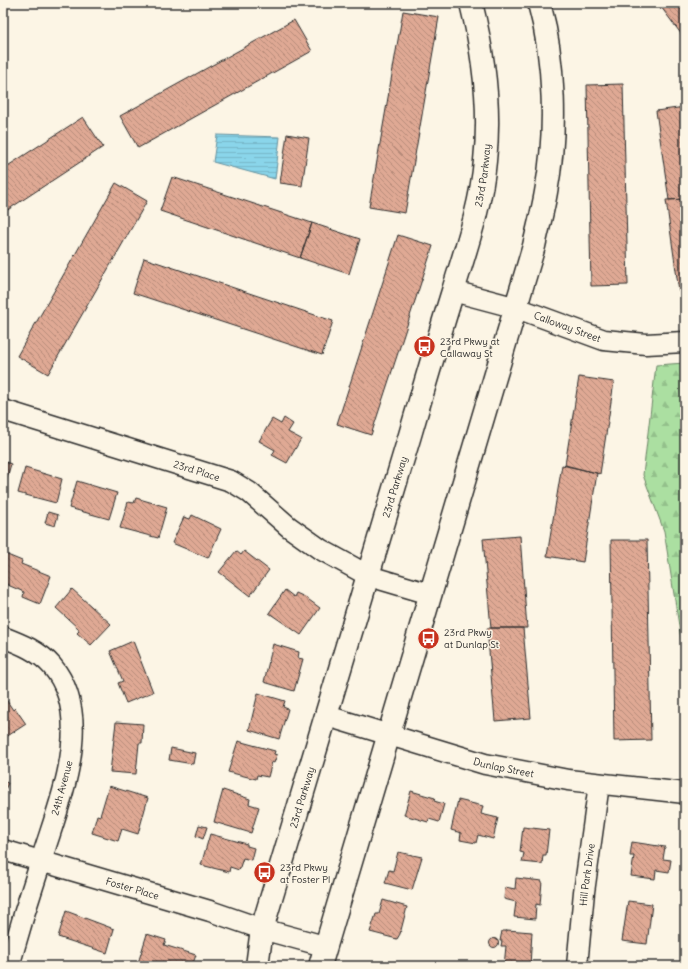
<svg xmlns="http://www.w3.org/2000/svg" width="688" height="969" viewBox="0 0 688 969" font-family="Delius,sans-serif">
<defs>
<pattern id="forest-firs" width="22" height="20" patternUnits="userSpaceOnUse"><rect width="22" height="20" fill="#abdfa1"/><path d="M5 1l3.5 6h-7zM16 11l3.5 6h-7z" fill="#93c08b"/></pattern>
<pattern id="water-rules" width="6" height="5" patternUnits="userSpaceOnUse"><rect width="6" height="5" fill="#8ad5ea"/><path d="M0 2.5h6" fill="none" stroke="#77b7c9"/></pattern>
<pattern id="building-back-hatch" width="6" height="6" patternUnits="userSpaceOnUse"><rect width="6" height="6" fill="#dfa994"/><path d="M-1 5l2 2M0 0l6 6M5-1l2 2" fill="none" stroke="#b58a79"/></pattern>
</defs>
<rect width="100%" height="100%" fill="#fcf5e5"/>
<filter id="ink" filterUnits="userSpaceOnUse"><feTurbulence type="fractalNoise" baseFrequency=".025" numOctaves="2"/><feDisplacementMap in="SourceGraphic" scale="8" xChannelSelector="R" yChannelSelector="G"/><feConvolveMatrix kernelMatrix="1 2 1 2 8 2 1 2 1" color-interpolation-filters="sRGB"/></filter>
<g filter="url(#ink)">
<path fill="url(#forest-firs)" stroke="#6b8566" d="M685,363V664L664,531L643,475L656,365Z"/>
<path fill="url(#water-rules)" stroke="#64919e" d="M217,135L280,137L275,179L213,162Z"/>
<path fill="url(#building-back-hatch)" stroke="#2b2b2b" d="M658,3H685V39Z
M403,11L439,17L405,213L369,207Z
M294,20L312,51L138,148L120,116Z
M623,84L628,285L591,286L587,85Z
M685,107V199L669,200L656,111Z
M83,117L103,147L3,213V169Z
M287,134L309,138L302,186L280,183Z
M172,177L312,223L300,258L160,211Z
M116,183L147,201L48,374L17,356Z
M685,199V291L679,292L666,200Z
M312,223L360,239L349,274L300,258Z
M398,235L433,246L371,435L337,424Z
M144,258L333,321L322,355L133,293Z
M579,377L614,382L600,474L565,465Z
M284,418L293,424L288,432L301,439L287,463L272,455L275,450L259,441L272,419L281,424Z
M3,461L11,464L4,488H3Z
M562,465L597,473L583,562L547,556Z
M25,468L62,479L56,503L18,493Z
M77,481L117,493L109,519L69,508Z
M136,498L167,507L158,538L120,528L128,502L134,503Z
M48,512L58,515L55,526L45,523Z
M192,515L221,529L208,558L172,543L184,517L190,519Z
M520,536L527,628H491L483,539Z
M611,540H647L651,740L614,741Z
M236,551L241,555L244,551L269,570L250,596L219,572Z
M5,554L22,561L21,564L51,576L40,604L23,597L24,592L3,583V558Z
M72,589L111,624L91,645L77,633L79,631L78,628L56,608Z
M285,590L294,597L296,593L305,597L320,608L301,635L269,613Z
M487,628H523L531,718L495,721Z
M133,641L153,692L126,703L118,683L123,681L110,651Z
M273,644L299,652L298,658L303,659L294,691L264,682Z
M258,693L285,701L283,707L288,709L279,739L249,730Z
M3,695L13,710L15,708L26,724L3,739Z
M116,722L143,724L142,743H139L136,774L110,772Z
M238,741L275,751L274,754L277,755L274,763L272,762L268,777L257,775L256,779L228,772Z
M171,748L195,753L193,764L169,760Z
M3,781L8,783L3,794Z
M109,786L148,798L138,834L122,829L118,841L92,833L97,815L100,816Z
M223,790L250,799L249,804L259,807L251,833L214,822Z
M411,791L435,798L434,801L444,804L439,822L429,819L428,822L404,815Z
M458,800L483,806L481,814L498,818L493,839L478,835L476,843L460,840L461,833L451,830Z
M199,825L207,827L203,839L196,836Z
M523,827L549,830L546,855H543L542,864L522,862L524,853L520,852Z
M210,834L247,844V846L254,848L251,860L243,858L239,870L230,867L229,872L201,865Z
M632,842L665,847L663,859L671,860L669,872L656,870L655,879L631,876L634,856H630Z
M685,846V871H682Z
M398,852L422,857L412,890L385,883L389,870L393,871Z
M516,878L542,881L540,905L536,904L535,919L514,917L516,902L504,899L505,887L515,889Z
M383,900L407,907L400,934L397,939L370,932L376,914H379Z
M628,901L652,904L647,944L622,941Z
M66,911L114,929L107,953L58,937Z
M507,930L532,932L530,966H504L506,946H501L502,941H500L502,931H507Z
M147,934L166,940L164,945L196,955L192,966H149L138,963Z
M489.5 943a4.5 4.5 0 1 1 9 0a4.5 4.5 0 1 1-9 0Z
M620,962L646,963V966H620Z"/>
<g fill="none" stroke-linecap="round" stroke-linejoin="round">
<defs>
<g id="street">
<path id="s1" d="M453,291L517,308L604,340L646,344L685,342"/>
<path id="s2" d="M3,410L231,481L249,492L289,527L320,549L369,576L430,594"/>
<path d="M3,637C21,644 39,651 52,666C96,718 59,803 42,858C30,894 19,930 9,966"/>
<path id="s3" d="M327,716L485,764L568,780L685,793"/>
<path id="s4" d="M3,850L210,911L262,929L324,946"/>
<path id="s5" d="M577,966L584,892L599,784"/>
</g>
<g id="secondary">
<path id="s6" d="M257,966L262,929C312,765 360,600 410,435C424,387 438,339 453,291C466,248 481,206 485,161C491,107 484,55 471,3"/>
<path d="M320,966L534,246C538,228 543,210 546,192C557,134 555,60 539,3"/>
</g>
</defs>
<use href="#street" stroke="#2b2b2b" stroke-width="23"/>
<use href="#secondary" stroke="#2b2b2b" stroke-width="25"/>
<use href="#street" stroke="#fcf5e5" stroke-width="20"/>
<use href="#secondary" stroke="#fcf5e5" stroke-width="22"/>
</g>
</g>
<defs>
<symbol id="bus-disc" viewBox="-11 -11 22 22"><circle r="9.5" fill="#c8321e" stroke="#fcf5e5"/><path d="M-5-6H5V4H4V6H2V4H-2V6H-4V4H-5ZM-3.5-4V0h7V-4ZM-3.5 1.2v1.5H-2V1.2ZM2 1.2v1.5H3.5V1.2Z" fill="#fff"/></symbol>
</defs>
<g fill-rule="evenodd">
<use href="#bus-disc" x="412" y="334" width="25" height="25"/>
<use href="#bus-disc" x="416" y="626" width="25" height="25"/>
<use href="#bus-disc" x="252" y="860" width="25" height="25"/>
</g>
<g text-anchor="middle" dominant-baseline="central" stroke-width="3" stroke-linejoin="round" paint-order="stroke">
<g font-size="10" fill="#2b2b2b" stroke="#fcf5e5">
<text stroke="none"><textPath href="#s6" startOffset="823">23rd Parkway</textPath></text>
<text stroke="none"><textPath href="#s1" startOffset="120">Calloway Street</textPath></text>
<text stroke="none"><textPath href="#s2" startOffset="203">23rd Place</textPath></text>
<text stroke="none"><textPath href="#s6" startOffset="499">23rd Parkway</textPath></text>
<text stroke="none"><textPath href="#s3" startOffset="184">Dunlap Street</textPath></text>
<text transform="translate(62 788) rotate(-75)">24th Avenue</text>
<text stroke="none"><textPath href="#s6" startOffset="175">23rd Parkway</textPath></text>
<text stroke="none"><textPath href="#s5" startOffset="92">Hill Park Drive</textPath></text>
<text stroke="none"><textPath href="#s4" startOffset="135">Foster Place</textPath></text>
</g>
<g font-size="10" fill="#2b2b2b" stroke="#fcf5e5" text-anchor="start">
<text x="440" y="341">23rd Pkwy at<tspan x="440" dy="12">Callaway St</tspan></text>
<text x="444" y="632">23rd Pkwy<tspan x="444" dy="12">at Dunlap St</tspan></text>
<text x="280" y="867">23rd Pkwy<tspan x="280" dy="12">at Foster Pl</tspan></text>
</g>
</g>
<rect width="688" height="969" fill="none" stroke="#fcf5e5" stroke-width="16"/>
<rect x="8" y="8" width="672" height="953" fill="none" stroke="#2b2b2b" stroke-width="1.5" filter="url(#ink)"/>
</svg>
